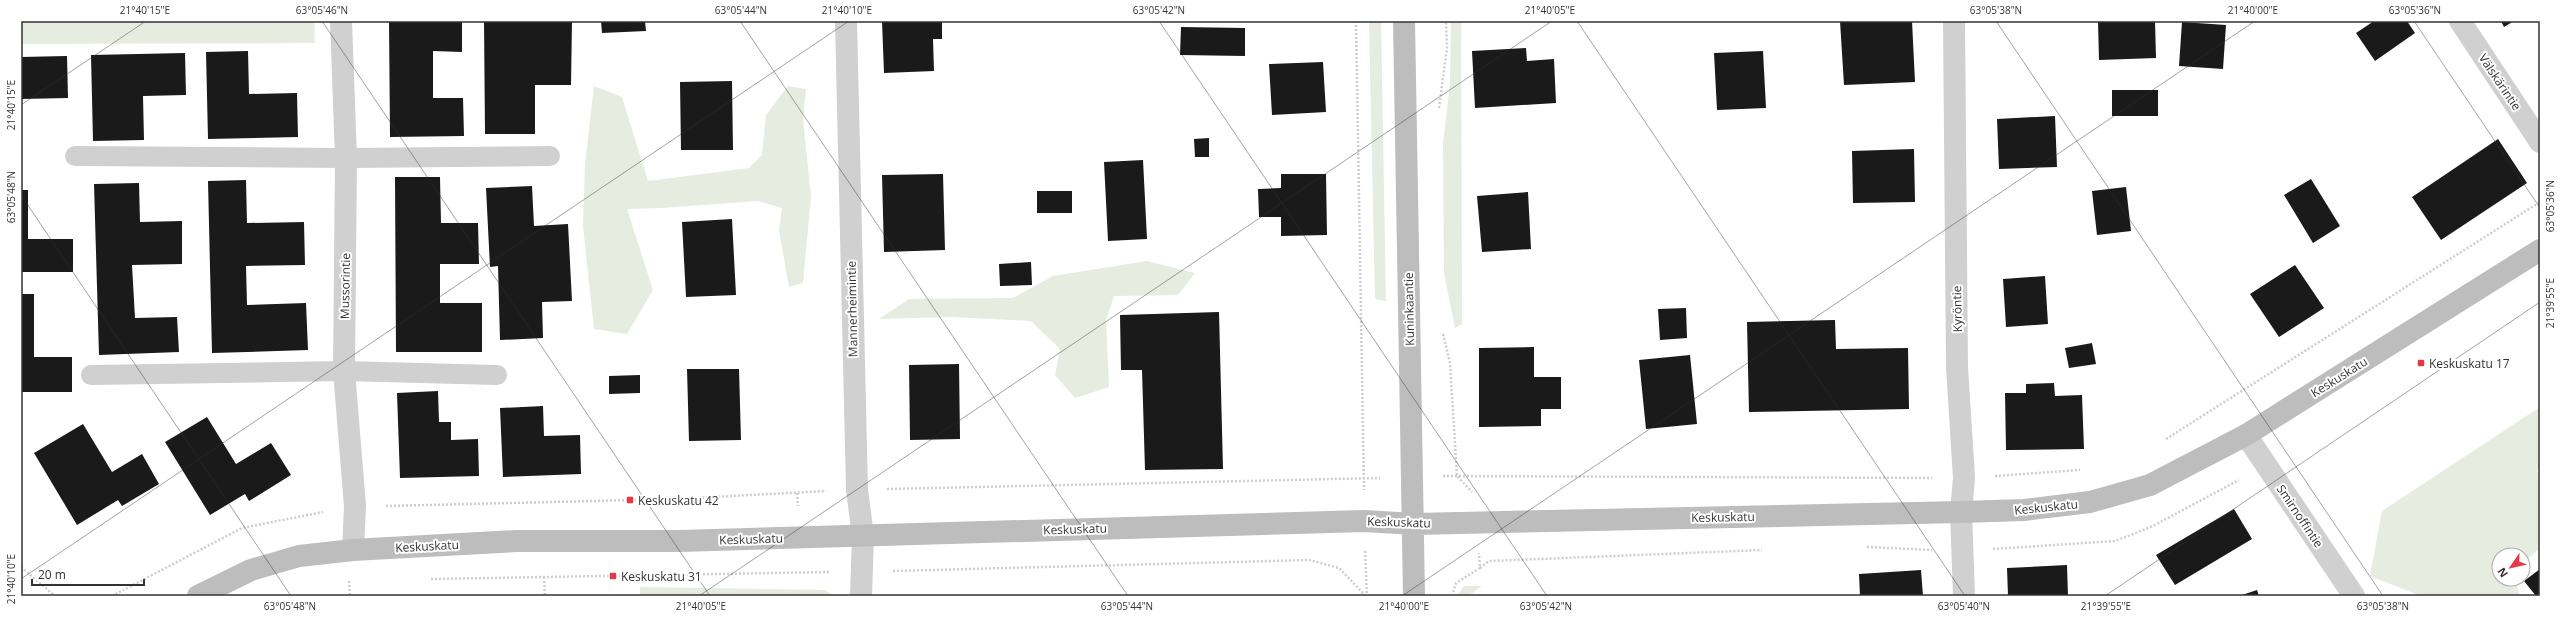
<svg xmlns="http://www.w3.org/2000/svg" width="2561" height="617" viewBox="0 0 2561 617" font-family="'Open Sans',sans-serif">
<rect width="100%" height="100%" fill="#fff"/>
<path fill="#e6ecdf" d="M21,21H314L315,43L21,44Z
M1369,21H1381L1386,301L1375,299Z
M1451,21H1461V26L1462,324L1455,328L1444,273L1443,144L1450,83Z
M594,86L622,97L648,181L749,168L762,155L766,115L788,86L806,89L803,119L811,197L803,283L789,287L779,230L782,208L758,201L661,208L627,209L653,290L627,334L594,329L583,226L585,164Z
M1147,261L1195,273L1178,295L1114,296L1106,320L1109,387L1075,398L1055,375L1060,349L1031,321L952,317L879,319L909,299L1013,298L1053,276Z
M2540,407V468L2537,470L2540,478V548L2523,563V555H2499V579H2515L2520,596H2421L2370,576L2382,511Z
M1464,586H1482L1468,596H1457Z
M640,587L825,590L834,596H640Z"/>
<path fill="#1a1a1a" d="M389,21H462V52L433,51V98H463L464,136L390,137Z
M484,21H572L571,85H535V134H485Z
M601,21H645L646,31L602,33Z
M882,21H942V39H933L934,71L884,73Z
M1840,21H1912L1915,82L1844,85Z
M2098,21H2155L2156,58L2099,60Z
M2374,21H2407L2415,33L2375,61L2356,33Z
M2501,21H2514L2504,27Z
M2182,22L2226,25L2223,69L2179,66Z
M1181,27L1245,28V56L1180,55Z
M1526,48L1527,61L1554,59L1556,103L1475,108L1472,51Z
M248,51L249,94L297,93L298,137L208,139L206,52Z
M1763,51L1766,108L1717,110L1714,53Z
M185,53L186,95L143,96L144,140L93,141L91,55Z
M67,56L68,98L21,99V57Z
M1323,62L1326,112L1272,115L1269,64Z
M732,81L733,150H681L680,82Z
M2112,90H2158V116H2112Z
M2055,116L2057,167L1999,169L1997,119Z
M1209,138V157H1195L1194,139Z
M2498,139L2527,183L2441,240L2412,197Z
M1914,149L1915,202L1853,203L1852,151Z
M1143,160L1147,239L1108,241L1104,162Z
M943,174L945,250L884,252L882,175Z
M1281,174H1326L1327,235L1281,236V217H1259L1258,189L1281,188Z
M395,177H440L441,223H478L479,264H440V303H482V352H396Z
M2311,179L2340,226L2313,243L2284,195Z
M246,180L247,223L304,222L305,265L246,266L247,305L306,303L308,350L212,353L208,181Z
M139,183L140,222L182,221V264L132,265L135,318L177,317L179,352L99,355L94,184Z
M532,186L534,226L568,224L572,301L542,302L543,338L500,340L498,266L490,267L486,188Z
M2126,187L2131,231L2097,235L2092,191Z
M21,190H28V239H73V272H21Z
M1037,191H1072V213H1037Z
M1528,192L1531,249L1482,252L1477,196Z
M732,219L736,295L686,297L682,222Z
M1031,262L1032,285L1000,286L999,264Z
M2295,265L2324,308L2279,337L2250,294Z
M2045,276L2048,324L2006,327L2003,279Z
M21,294H34V357H72V392H21Z
M1686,308L1687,338L1660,340L1658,309Z
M1219,312L1223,469L1145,470L1142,370H1121L1120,315Z
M1835,320L1836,349L1908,348L1909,409L1749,412L1747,322Z
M2092,343L2096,364L2069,368L2065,348Z
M1534,347V377H1561V409H1541V426L1479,427V348Z
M1690,355L1697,424L1646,429L1639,360Z
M959,364L960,439L910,440L909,365Z
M687,369H739L741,440L689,441Z
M640,375V393L609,394V376Z
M2054,383L2055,396L2082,395L2084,449L2006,450L2005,393H2026V384Z
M438,391L439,422H451V440L478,439L479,476L400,478L397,393Z
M543,406L544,436L580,435L581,474L503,477L500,408Z
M207,417L236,464L271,443L291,475L249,501L245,494L210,515L165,442Z
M83,424L112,472L142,454L159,484L122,506L118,500L77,525L34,453Z
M2234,509L2252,539L2175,585L2156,555Z
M2067,565L2068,596H2008L2007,568Z
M2540,569V596H2536L2524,581Z
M1921,570L1923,596H1860L1859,574Z
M2257,590L2259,596H2239Z"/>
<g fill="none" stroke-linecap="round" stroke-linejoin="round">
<path stroke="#cdcdcd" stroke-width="2.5" stroke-dasharray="2 2" stroke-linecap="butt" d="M1356,21L1364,490
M1439,108L1447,48L1446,21
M1443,334L1450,363L1457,476L1472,492
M2166,439L2540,202
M1443,476L1932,478
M1995,476L2080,470
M887,489L1380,478
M797,493L798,506
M386,506L674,499L826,491
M1867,547L1932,550
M1993,549L2115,541L2151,527L2239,480
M1365,551L1367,596
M21,567L55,596
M1480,568L1489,561L1762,550
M893,571L1309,560L1339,568L1366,596
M544,577L545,596
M431,579L830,572
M349,581L350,596
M112,596L242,528L323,512
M1452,596L1456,583L1480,568L1479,553"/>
<path stroke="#d0d0d0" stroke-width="20" d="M75,156L346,158L550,156
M91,375L344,371L497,375"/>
<path stroke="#d0d0d0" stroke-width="22" d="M341,21L346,158L344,371L355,506L353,550
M846,21L857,490L863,536L861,596
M1954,21L1957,367L1964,478L1961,512L1964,596
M2460,21L2540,142
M2246,435L2354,596"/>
<path stroke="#bdbdbd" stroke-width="22" d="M1404,21L1414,596
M198,596L251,570L299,556L353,550L517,541H680L1364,521L1415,524L1961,512L2024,510L2090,502L2150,485L2246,435L2540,250"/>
</g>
<path fill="none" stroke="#333" stroke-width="1" stroke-opacity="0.45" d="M322,21L710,596M740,21L1128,596M1159,21L1547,596M1577,21L1965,596M1996,21L2383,596M2414,21L2540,208M21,105L146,21M21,195L291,596M21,579L849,21M699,596L1552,21M1402,596L2255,21M2105,596L2540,302"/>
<g fill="#e63946" stroke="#fff" stroke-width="1.5">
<rect x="2417" y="359" width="8" height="8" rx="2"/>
<rect x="626" y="496" width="8" height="8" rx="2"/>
<rect x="609" y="572" width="8" height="8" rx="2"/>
</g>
<g text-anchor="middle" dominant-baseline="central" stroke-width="4" stroke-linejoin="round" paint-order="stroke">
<g font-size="12" fill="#333" stroke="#fff">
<text transform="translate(2500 82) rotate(56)">Välskärintie</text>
<text transform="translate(345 286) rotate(-89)">Mussorintie</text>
<text transform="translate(852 309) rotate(-91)">Mannerheimintie</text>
<text transform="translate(1409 309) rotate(-91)">Kuninkaantie</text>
<text transform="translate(1957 309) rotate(-91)">Kyröntie</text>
<text transform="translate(2339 377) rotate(-32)">Keskuskatu</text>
<text transform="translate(2046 507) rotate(-6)">Keskuskatu</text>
<text transform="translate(2300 516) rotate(56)">Smirnoffintie</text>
<text transform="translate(1723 517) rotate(-1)">Keskuskatu</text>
<text transform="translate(1399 522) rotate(2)">Keskuskatu</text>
<text transform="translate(1075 529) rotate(-2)">Keskuskatu</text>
<text transform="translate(751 539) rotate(-2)">Keskuskatu</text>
<text transform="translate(427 546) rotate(-3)">Keskuskatu</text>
</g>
<g font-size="12" fill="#333" stroke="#fff" text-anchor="start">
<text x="2429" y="363">Keskuskatu 17</text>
<text x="638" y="500">Keskuskatu 42</text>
<text x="621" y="576">Keskuskatu 31</text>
</g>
</g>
<rect width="2561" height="617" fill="none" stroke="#ffffff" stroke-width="44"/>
<g transform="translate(2511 567) rotate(236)"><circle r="19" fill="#ffffff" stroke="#adadad"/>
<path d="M0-3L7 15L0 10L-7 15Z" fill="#e63946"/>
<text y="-6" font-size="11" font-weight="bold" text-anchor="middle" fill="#333333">N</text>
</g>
<path d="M32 579v6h112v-6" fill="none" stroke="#333333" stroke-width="2"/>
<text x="38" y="579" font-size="12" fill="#333333" stroke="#ffffff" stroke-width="3" paint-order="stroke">20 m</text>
<rect x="22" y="22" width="2517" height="573" fill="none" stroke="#333" stroke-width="1.5"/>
<g font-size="10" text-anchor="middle" fill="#333">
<text x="145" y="14">21°40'15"E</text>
<text x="322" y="14">63°05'46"N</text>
<text x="741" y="14">63°05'44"N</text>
<text x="847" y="14">21°40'10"E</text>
<text x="1159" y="14">63°05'42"N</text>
<text x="1550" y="14">21°40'05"E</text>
<text x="1996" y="14">63°05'38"N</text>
<text x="2253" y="14">21°40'00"E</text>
<text x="2415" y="14">63°05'36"N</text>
<text transform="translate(11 105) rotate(-90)" y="4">21°40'15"E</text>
<text transform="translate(11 197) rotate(-90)" y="4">63°05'48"N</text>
<text transform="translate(2550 206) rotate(-90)" y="4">63°05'36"N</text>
<text transform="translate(2550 303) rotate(-90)" y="4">21°39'55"E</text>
<text transform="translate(11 579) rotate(-90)" y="4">21°40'10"E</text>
<text x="290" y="610">63°05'48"N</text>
<text x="701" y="610">21°40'05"E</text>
<text x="1127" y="610">63°05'44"N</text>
<text x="1404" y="610">21°40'00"E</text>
<text x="1546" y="610">63°05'42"N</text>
<text x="1964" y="610">63°05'40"N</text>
<text x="2106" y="610">21°39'55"E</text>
<text x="2383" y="610">63°05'38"N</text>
</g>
</svg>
